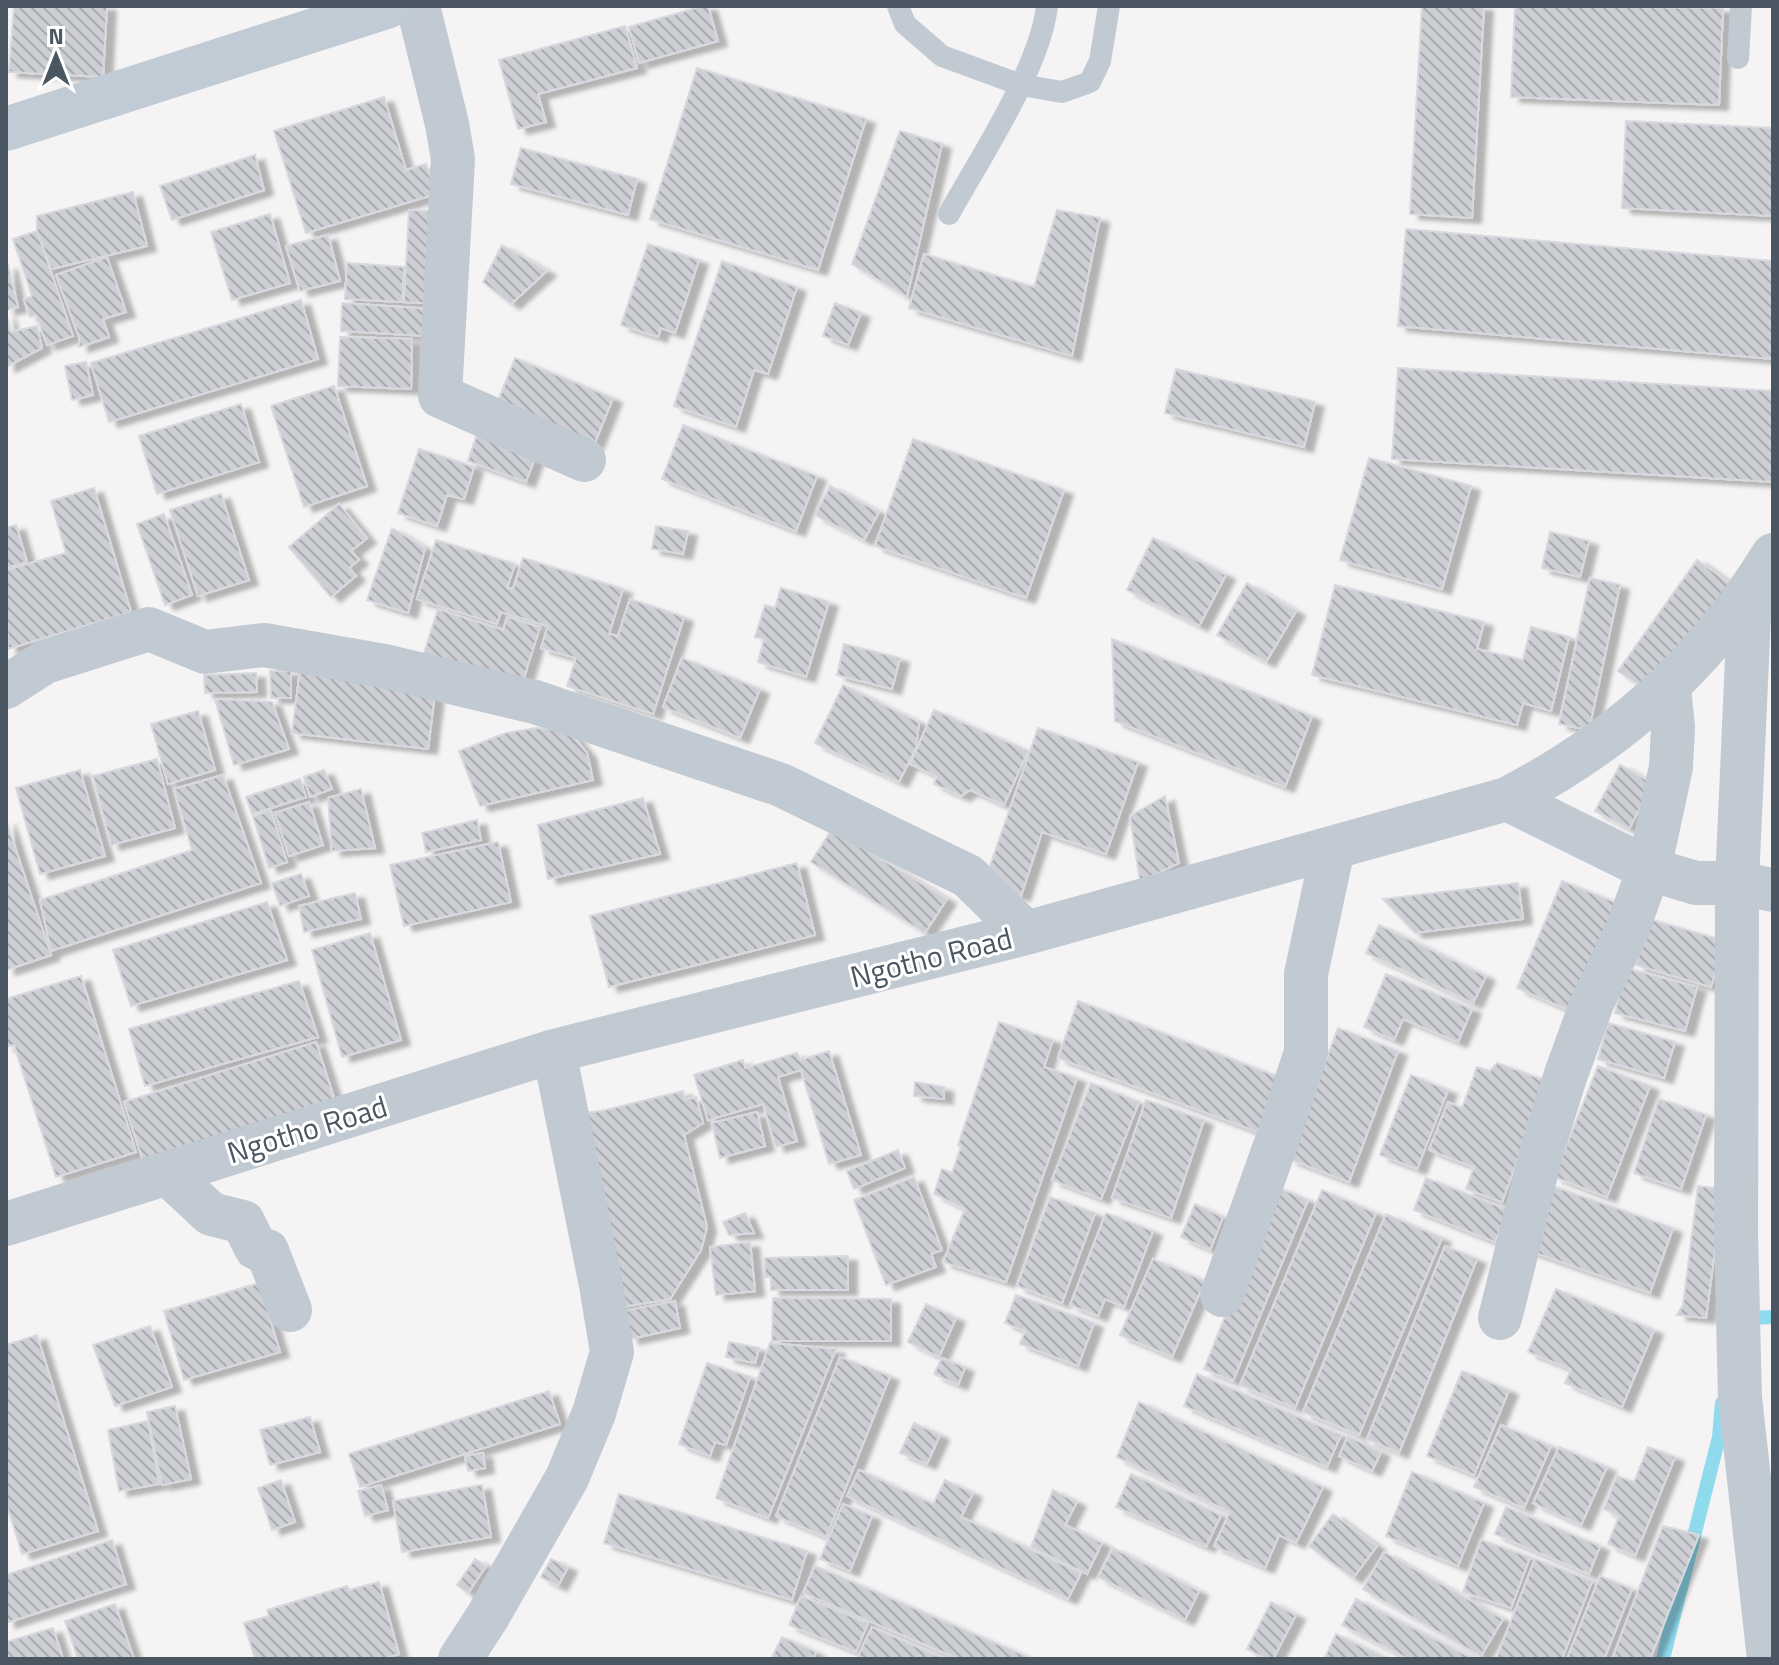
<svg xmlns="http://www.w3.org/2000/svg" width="1779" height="1665" viewBox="0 0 1779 1665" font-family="'Titillium Web',sans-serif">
<defs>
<pattern id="building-back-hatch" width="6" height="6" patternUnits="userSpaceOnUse" patternTransform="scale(2)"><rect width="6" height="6" fill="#cdcfd5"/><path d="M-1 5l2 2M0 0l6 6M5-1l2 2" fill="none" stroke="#a8abb0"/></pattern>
<filter id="shadow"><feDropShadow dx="9" dy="5" stdDeviation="2" flood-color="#0004"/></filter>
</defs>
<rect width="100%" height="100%" fill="#f5f3f3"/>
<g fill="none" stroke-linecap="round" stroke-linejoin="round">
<path stroke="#90daee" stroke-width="14" d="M1750,1318L1773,1317
M1663,1659L1719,1437L1722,1403"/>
</g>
<path fill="url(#building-back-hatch)" stroke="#d7d9de" stroke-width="2" filter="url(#shadow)" d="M14,6H107L103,77L9,72Z
M703,6H708L718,41L639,63L629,27Z
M1422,6H1484L1472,218L1410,214Z
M1515,6L1723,8L1719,105L1511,97Z
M625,26L637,68L538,94L546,122L518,129L499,60Z
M697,68L866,119L818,270L650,219Z
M384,97L406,170L426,164L436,194L306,233L274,131Z
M1626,121L1773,128V216L1622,208Z
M900,131L942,144L907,297L852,264Z
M521,148L637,179L628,215L511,184Z
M255,155L264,190L172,220L160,186Z
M133,192L147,246L51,269L37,231V216Z
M409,210L444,212L439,304L404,302Z
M1057,210L1100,218L1072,356L909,308L924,254L1034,287Z
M270,214L290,283L232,300L211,232Z
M1406,229L1773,261V359L1398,326Z
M37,231L73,336L47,345L36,315L30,317L24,299L32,296L13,239Z
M328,235L340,281L300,291L286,246Z
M648,244L699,260L675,333L661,328L658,337L621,325Z
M502,245L547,271L511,304L483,282Z
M107,257L126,312L103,319L109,337L79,347V337L56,275Z
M722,261L797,287L768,374L754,370L736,427L674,406Z
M347,263L404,267L402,302L345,299Z
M8,265L18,307L6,310V266Z
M301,300L318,359L109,422L91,363Z
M342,303L430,309L426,336L341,331Z
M835,303L861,313L848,345L823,336Z
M6,313L11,332L37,326L42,348L6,367Z
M340,337L412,339L411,389L338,386Z
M515,358L613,398L594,445L496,406Z
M86,362L93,395L72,400L65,366Z
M1398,368L1773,391V482L1392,459Z
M1176,369L1315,402L1304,447L1165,413Z
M334,386L367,486L304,507L271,406Z
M241,404L259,462L157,494L139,436Z
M683,425L817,476L796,531L662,479Z
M479,428L538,449L526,482L468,461Z
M913,439L1064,490L1026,598L875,546Z
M419,449L474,467L464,499L447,495L437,526L398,513Z
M1369,458L1471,486L1442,589L1340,560Z
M830,486L879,512L864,540L815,515Z
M94,488L131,612L8,649L6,570L66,553L51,501Z
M221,494L249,580L198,596L170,510Z
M339,504L367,538L351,551L359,560L349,568L356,576L331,597L289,547Z
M164,514L192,595L165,605L137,524Z
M16,525L27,562L6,568V528Z
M656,526L688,531L683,554L652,549Z
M392,528L425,548L408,613L367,600Z
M1550,532L1589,541L1580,577L1542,568Z
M1153,538L1226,575L1199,626L1127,590Z
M436,540L515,564L507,588L513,589L523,558L623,589L609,634L618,636L630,599L684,617L653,714L567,686L576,658L541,648L548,626L501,612L497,624L417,599Z
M1697,560L1731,584L1652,694L1618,671Z
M1590,578L1620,585L1589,730L1559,724Z
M1247,583L1296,611L1266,662L1217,635Z
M1335,585L1484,622L1477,649L1523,660L1531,627L1569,637L1551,711L1523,703L1517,725L1312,675Z
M781,588L829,602L806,677L758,662L764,639L755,637L765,605L775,608Z
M438,609L503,630L507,617L540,627L521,687L423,656Z
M1112,639L1312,716L1285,787L1115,721Z
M844,644L900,658L892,689L837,675Z
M682,658L760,689L740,738L663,707Z
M300,670L436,686L428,749L292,733Z
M270,671H291V698H271Z
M256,673L257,692L205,693L204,675Z
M843,685L919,722L916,748L899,782L815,743Z
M215,699L272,702L289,749L234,765Z
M934,710L1028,751L1004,805L970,790L961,796L934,784L937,776L910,764Z
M198,711L215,770L168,784L151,724Z
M536,728L569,731L587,753L593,780L480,806L459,751L506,733Z
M1038,728L1138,762L1106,854L1042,832L1021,896L984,883Z
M157,759L175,828L111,845L93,776Z
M1620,765L1653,783L1629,829L1595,811Z
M80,770L105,856L40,874L16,788Z
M324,770L332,789L310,797L304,777Z
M223,775L261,883L51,951L40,900L192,850L174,789Z
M300,779L306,797L252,814L246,797Z
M361,789L375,848L332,851L328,798Z
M1165,796L1179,863L1140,882L1130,816Z
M643,798L660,854L548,879L538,825Z
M309,802L323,845L289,856L275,813Z
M271,811L287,862L269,868L253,816Z
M6,820L51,955L6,970Z
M477,820L481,840L426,852L422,833Z
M832,829L947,899L925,933L811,862Z
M498,842L511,902L404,926L390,865Z
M797,863L815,935L609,987L590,916Z
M301,874L309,896L280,906L272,883Z
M1562,881L1617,903L1571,1011L1517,988Z
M1518,883L1523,919L1415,933L1383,899Z
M355,893L361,919L304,932L299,906Z
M267,902L287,960L131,1006L113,950Z
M1649,919L1725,941L1711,987L1636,965Z
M1379,925L1486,976L1473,1003L1366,953Z
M370,933L401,1040L342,1057L312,950Z
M1626,968L1697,987L1685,1031L1615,1013Z
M1386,974L1472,1009L1458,1042L1403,1019L1394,1040L1364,1027Z
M81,976L136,1152L56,1177L14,1045L6,1047V999Z
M299,981L318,1037L145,1086L129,1029Z
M1078,1001L1279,1077L1258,1132L1058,1058Z
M999,1022L1053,1040L1044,1067L1077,1078L1006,1282L943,1262L965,1209L934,1194L942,1169L952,1173L961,1146L958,1145Z
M1608,1023L1675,1042L1664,1078L1598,1059Z
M1338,1028L1398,1051L1349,1182L1289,1159Z
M316,1042L336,1104L144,1164L124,1102Z
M829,1051L861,1155L829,1164L801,1070L778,1077L797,1141L776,1147L763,1104L708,1120L694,1075L743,1060L745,1068L797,1053L800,1060Z
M1497,1063L1547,1081L1502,1202L1466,1189L1474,1167L1429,1150L1448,1102L1462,1108L1477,1067L1490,1071Z
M1598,1066L1650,1086L1607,1197L1554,1177Z
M1411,1075L1448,1090L1417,1169L1380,1155Z
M915,1082L944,1087V1099L914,1096Z
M1091,1083L1139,1102L1101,1199L1052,1180Z
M683,1091L685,1100L696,1097L703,1123L684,1135L707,1227L701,1250L670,1299L617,1308L583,1113L601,1111Z
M1659,1099L1706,1115L1681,1189L1634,1173Z
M1146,1100L1204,1120L1171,1218L1112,1198Z
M757,1112L765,1146L720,1158L712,1123Z
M898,1150L905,1168L854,1189L847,1171Z
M914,1177L942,1250L931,1254L936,1267L886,1285L854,1200Z
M1426,1178L1508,1210L1495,1242L1414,1210Z
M1549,1185L1673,1228L1650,1293L1527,1250Z
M1698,1186L1723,1189L1706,1318L1677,1315L1683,1305Z
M1277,1187L1308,1200L1233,1381L1204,1369Z
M1322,1190L1376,1213L1295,1408L1240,1385Z
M1050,1197L1095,1213L1062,1303L1017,1286Z
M1195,1204L1223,1217L1210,1250L1181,1237Z
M745,1213L754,1233L729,1235L723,1222Z
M1106,1213L1153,1231L1124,1307L1105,1299L1098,1316L1070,1305Z
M1386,1214L1442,1238L1359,1435L1303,1412Z
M750,1242L755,1291L716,1295L710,1247Z
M1445,1246L1477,1259L1399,1453L1367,1439Z
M848,1256V1290H771V1277H765V1258Z
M1153,1259L1205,1281L1172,1357L1120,1335Z
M259,1283L280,1352L184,1380L164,1311Z
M1556,1289L1654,1330L1622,1407L1565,1383L1571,1369L1528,1352Z
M1016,1295L1094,1323L1078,1366L1020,1344L1025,1331L1005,1323Z
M773,1298L891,1299V1341H772Z
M675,1301L680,1328L630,1339L624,1311Z
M926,1304L956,1318L939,1357L908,1342Z
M150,1326L172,1387L115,1406L93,1345Z
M37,1335L98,1531L22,1554L6,1502V1345Z
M729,1342L759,1348L755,1363L726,1357Z
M770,1343L836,1349L768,1518L716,1498Z
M840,1357L890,1376L826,1537L776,1516Z
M942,1358L965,1367L958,1385L934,1374Z
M707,1363L750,1377L726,1445L715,1442L710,1456L679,1444Z
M1462,1371L1509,1390L1474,1475L1427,1456Z
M1197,1374L1341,1435L1327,1467L1184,1406Z
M549,1391L560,1424L360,1487L349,1454Z
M1139,1402L1323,1487L1296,1543L1279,1535L1265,1568L1214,1546L1230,1512L1117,1457Z
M175,1406L191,1479L162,1485L147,1412Z
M310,1417L320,1452L270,1465L260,1430Z
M148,1421L159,1484L119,1491L108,1430Z
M914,1423L940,1435L927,1464L900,1453Z
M1501,1425L1551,1446L1524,1508L1474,1487Z
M1348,1436L1381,1452L1372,1471L1339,1456Z
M1559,1447L1607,1467L1581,1525L1533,1503Z
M1648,1447L1675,1457L1635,1556L1608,1544L1619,1516L1604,1509L1617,1476L1634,1482Z
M483,1453L485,1468L468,1471L465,1456Z
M859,1470L933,1504L945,1480L973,1493L961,1517L1081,1573L1068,1599L847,1496Z
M1412,1472L1484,1503L1458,1566L1386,1536Z
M1131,1474L1221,1515L1206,1547L1116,1507Z
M281,1480L295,1522L272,1530L258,1488Z
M381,1485L388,1510L365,1516L358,1491Z
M482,1485L491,1537L402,1552L393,1501Z
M1053,1490L1077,1502L1065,1525L1102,1543L1087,1574L1031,1547Z
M619,1494L807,1551L792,1600L604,1543Z
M843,1504L872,1516L850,1571L820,1559Z
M1506,1507L1600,1546L1589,1574L1495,1534Z
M1333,1514L1377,1546L1353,1578L1309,1546Z
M1663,1526L1699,1535L1650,1659H1612Z
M112,1540L126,1584L6,1623V1575Z
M1481,1540L1530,1557L1511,1608L1463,1592Z
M1113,1548L1199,1591L1185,1620L1098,1577Z
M1384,1552L1503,1619L1481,1656L1363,1589Z
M475,1559L486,1566L468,1593L457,1585Z
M551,1559L568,1567L558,1586L541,1577Z
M1535,1559L1592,1581L1562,1659H1502L1497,1657Z
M815,1566L1033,1659H959L803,1593Z
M1600,1576L1632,1589L1604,1659H1567Z
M379,1582L399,1654L382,1659H255L244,1623L269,1616L267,1610L347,1586L349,1590Z
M801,1596L868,1623L856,1652L789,1625Z
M1356,1599L1474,1659H1408L1342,1625Z
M1271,1602L1296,1615L1273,1659H1266L1247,1649Z
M115,1604L134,1659H78L65,1621Z
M872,1627L945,1659H864L858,1656Z
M53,1628L63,1659H6V1642Z
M1336,1634L1384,1657L1324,1659Z
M782,1637L816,1652L813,1659H771Z"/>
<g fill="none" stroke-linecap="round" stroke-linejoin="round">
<path stroke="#c1cad2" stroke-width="22" d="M898,6L905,24L942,56L1021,85L1062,92L1090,82L1100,61L1109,6
M1738,58L1741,6
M949,214C980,158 1040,68 1047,6"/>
<path stroke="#c1cad2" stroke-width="44" d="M418,6L447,124L453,159L440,396L584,460
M1750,592L1737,883L1736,1233L1740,1398L1769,1659
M6,687L45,662L149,629L205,652L264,645L384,666L535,702L781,785L968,876L1026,933
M1507,799L1649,869L1696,883H1737L1773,890
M167,1173L211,1214L243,1222L256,1248L267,1251L290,1310
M6,1224L554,1051L1026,933L1507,799C1619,741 1707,663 1773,555
M1222,1295L1279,1135L1306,1052V974L1333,848
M1500,1318L1542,1150L1566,1074L1592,1003L1626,933L1649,869L1671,767L1673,727L1669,688
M460,1659L488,1616L567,1478L594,1413L612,1352L601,1285L554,1051"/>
<path stroke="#c1cbd6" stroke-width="44" d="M6,129L389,6"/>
</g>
<g text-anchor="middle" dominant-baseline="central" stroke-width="6" stroke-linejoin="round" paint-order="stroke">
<g font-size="30" fill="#4a5661" stroke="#fff">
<text transform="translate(931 957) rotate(-14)">Ngotho Road</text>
<text transform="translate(307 1129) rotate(-17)">Ngotho Road</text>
</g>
</g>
<rect width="1779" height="1665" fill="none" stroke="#4a5661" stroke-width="16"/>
<g transform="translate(56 56)" stroke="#ffffff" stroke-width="6" paint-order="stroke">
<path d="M0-6L14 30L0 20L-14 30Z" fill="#4a5661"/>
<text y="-12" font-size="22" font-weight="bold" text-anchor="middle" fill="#4a5661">N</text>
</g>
</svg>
